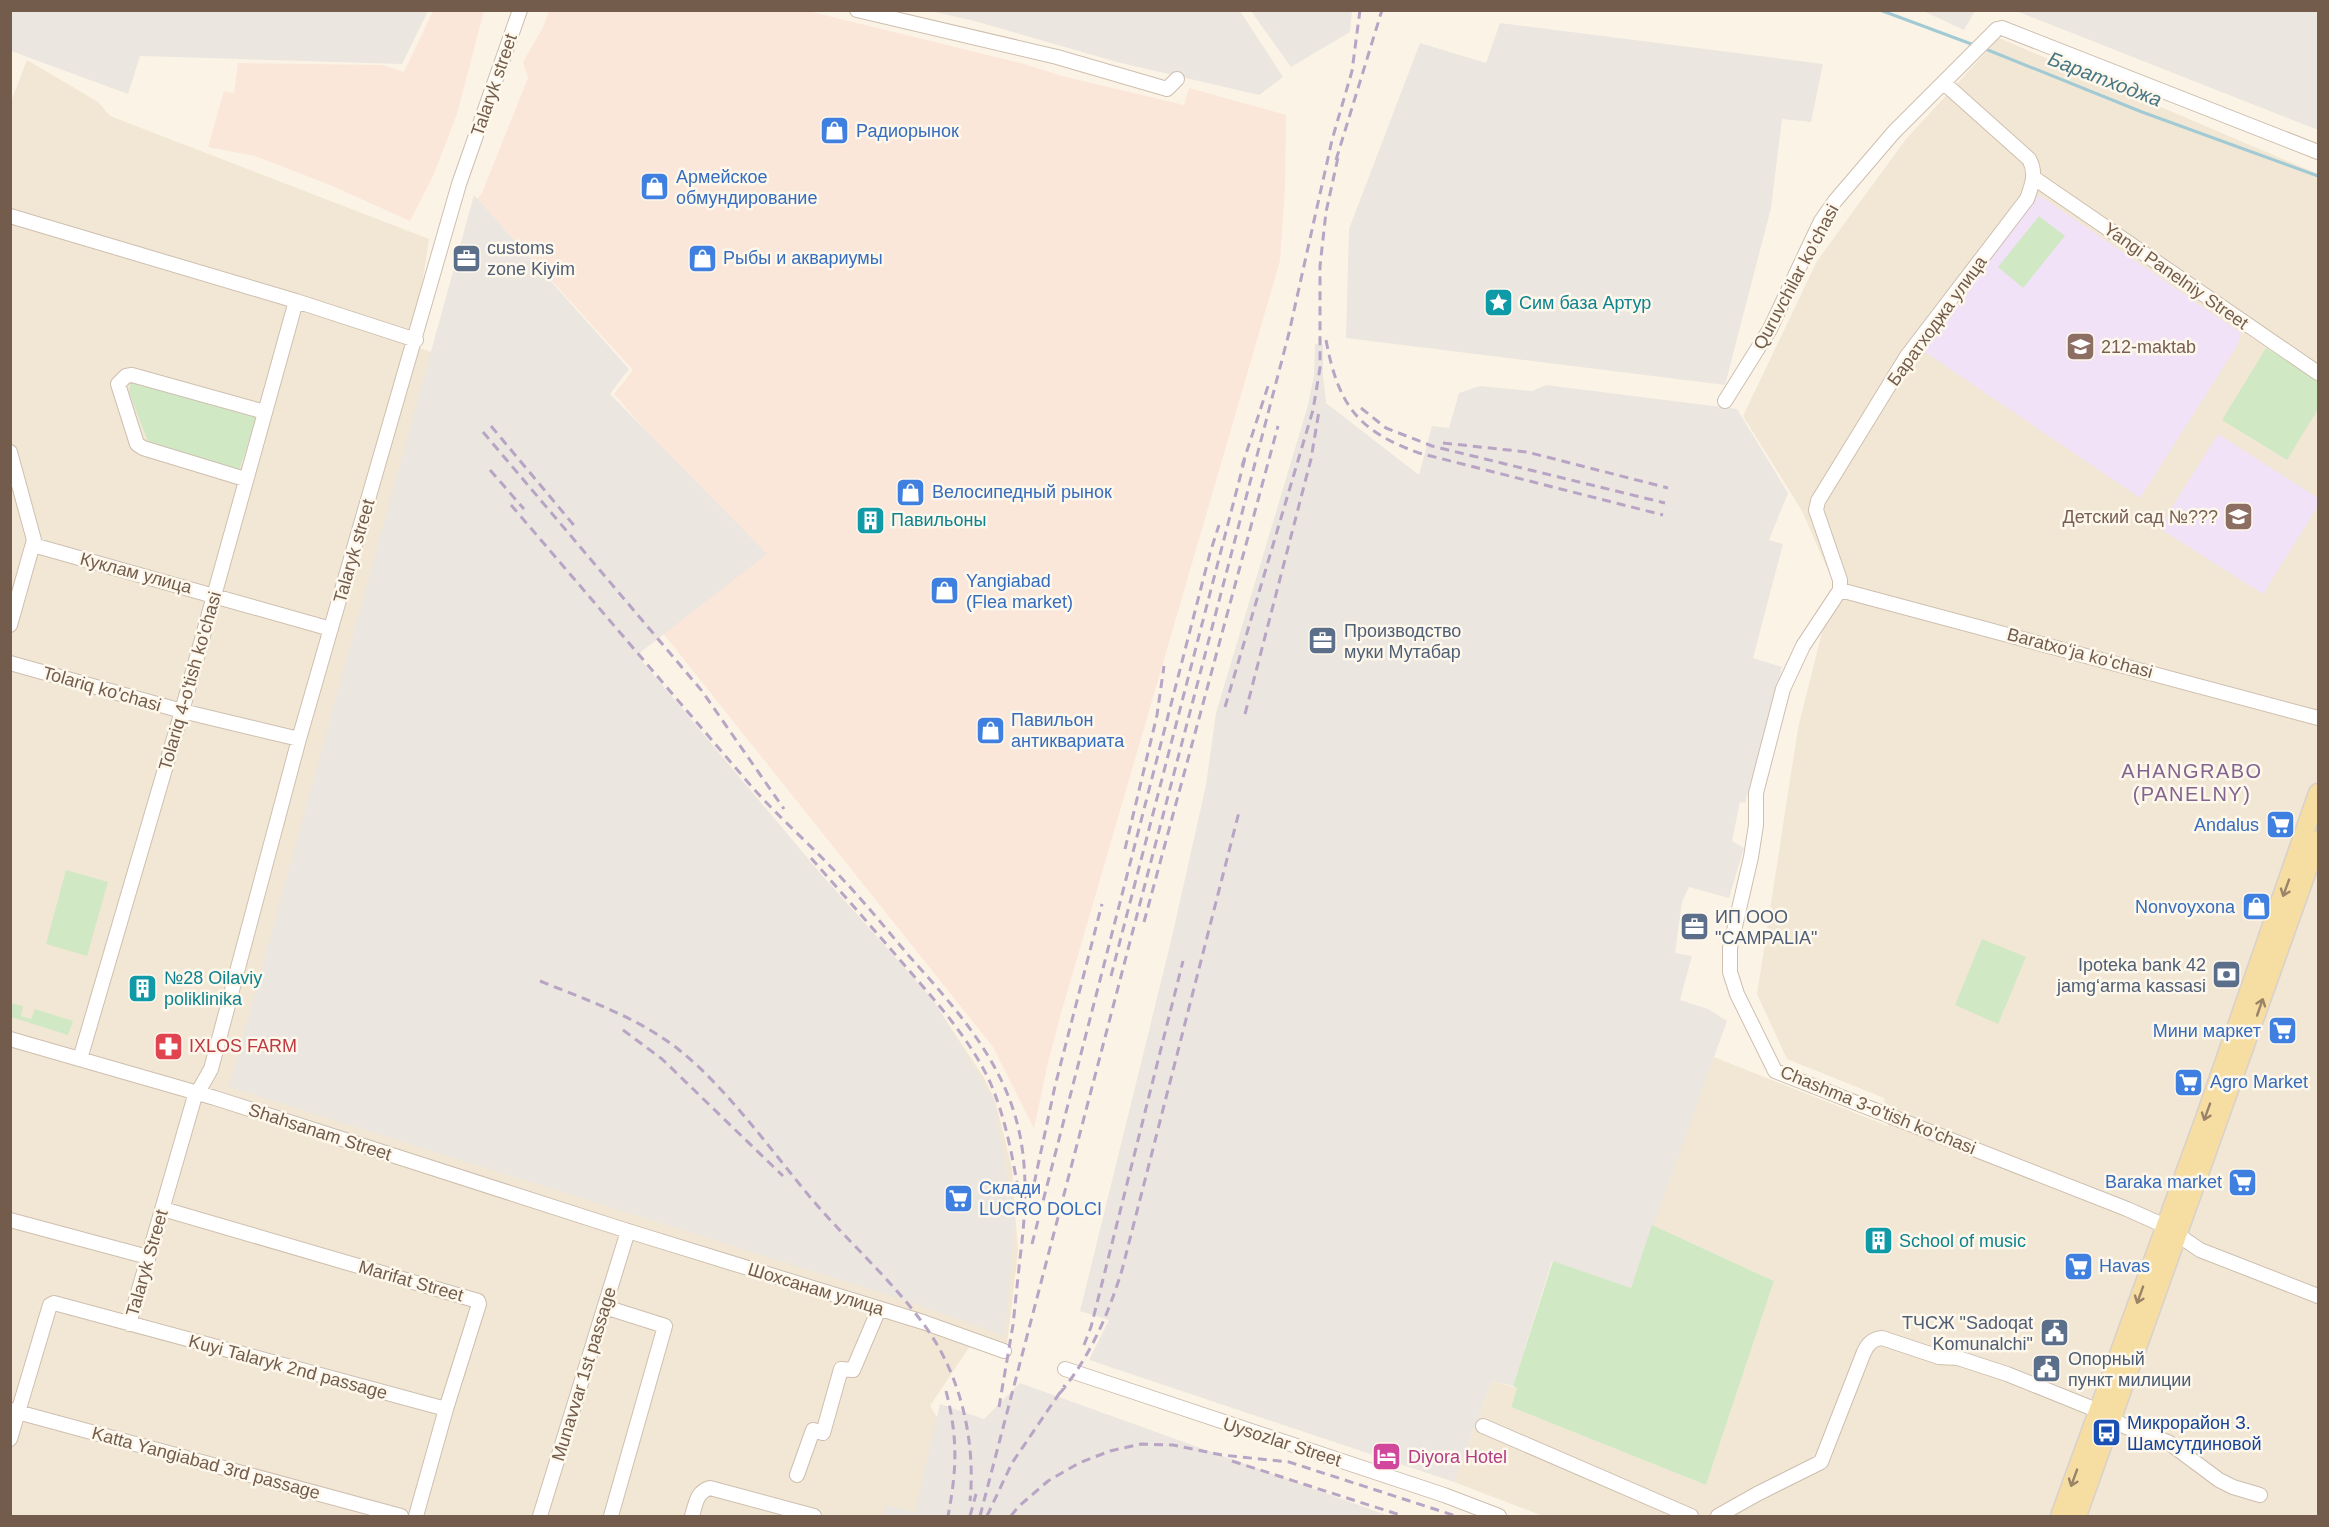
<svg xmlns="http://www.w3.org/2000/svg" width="2329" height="1527" viewBox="0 0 2329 1527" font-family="Arial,sans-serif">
<rect width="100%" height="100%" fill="#fbf4e6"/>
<path fill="#f2e7d4" d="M1999,38L2318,174V1516H1543L1454,1482L1492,1381L1517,1388L1511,1407L1706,1485L1774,1281L1652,1225L1714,1057L1888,1126L1884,1098L1787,1059L1757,994L1798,728L1834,584L1802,511L1743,416L1817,261L1906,139Z
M27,60L98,102L110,116L429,239L413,345L459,363L508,505L749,793L933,1001L983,1076L995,1100L1012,1168L1018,1251L1007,1345L978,1334L930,1406L971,1472L966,1516H11L10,104Z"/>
<path fill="#fbe6da" d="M433,11H484L457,114L433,176L410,221L330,185L255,156L208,147L224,91L234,93L238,63L382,65L404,72Z
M549,11H808L1024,64L1062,76L1184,105L1189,88L1286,115L1285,188L1280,261L1060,1017L1047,1067L1034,1129L993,1047L662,632L747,548L614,394L633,370L477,199L482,193L528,78L523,62L543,27Z"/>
<path fill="#ebe6df" d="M10,11L11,10L428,11L402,64L140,56L128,94L11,51Z
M930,11H1240L1283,77L1259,95L1117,62L971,20Z
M1251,11H1352L1350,32L1291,67Z
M1923,11H1975L1964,30Z
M2016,11H2318V130Z
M1500,23L1823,64L1811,122L1782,119L1771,208L1725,385L1346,338L1349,229L1420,43L1486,63Z
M474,195L629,369L610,394L767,554L637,655L821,874L934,1001L994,1100L1015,1220L1005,1336L907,1301L229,1087Z
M1315,344L1323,345V375L1326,403L1419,475L1432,426L1449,428L1459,393L1480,386L1532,391L1546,385L1737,409L1788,493L1769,540L1783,544L1753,658L1782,667L1745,803L1740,802L1732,841L1744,848L1729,898L1689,887L1682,902L1675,953L1692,956L1680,1000L1708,1009L1727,1021L1631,1288L1552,1261L1513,1386L1492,1381L1454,1482L1089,1360L1109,1320L1080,1311L1171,941L1206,785L1216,713L1308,405L1314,375Z
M1020,1383L1389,1516H882L886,1505L915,1512L940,1404L984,1419Z"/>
<path fill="#f1e2f7" d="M2039,195L2241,333L2238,344L2140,498L1922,350Z
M2218,434L2318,498V506L2263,594L2159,528Z"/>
<path fill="#d1e8c5" d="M2039,216L2065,236L2023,288L1998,267Z
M2266,348L2318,380V409L2287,460L2222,420Z
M131,380L257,416L239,471L148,442L129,392Z
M66,870L108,882L87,956L46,944Z
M1982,939L2026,957L1998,1024L1955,1005Z
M10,1003L23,1006L21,1016L31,1019L35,1009L73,1021L68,1035L11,1017Z
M1652,1225L1774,1281L1706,1485L1511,1407L1517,1388L1513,1386L1553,1261L1631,1288Z"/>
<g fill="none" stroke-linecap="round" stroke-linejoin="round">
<path stroke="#a2cad5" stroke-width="3" d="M1880,10L1974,45
M1983,48L2142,112L2318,176"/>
<defs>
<path id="minor" d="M857,10L1057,57L1167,89L1177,79
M2034,178L2318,373
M10,216L296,301L416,340
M1725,401L1770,329L1821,221L1835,201L1894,132L1997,29L2002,28L2318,152
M10,452L34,540L10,625
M245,479L143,448L137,444L118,384L126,376L132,375L265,412
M33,545L331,629
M1840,590L1803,646L1783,689L1756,793V825L1751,857L1730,948V972L1737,994L1775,1071L2127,1209L2165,1226L2200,1250L2318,1296
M1840,590V580L1816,510L1818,501L1907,356L2027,199C2032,185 2037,173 2029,159L1944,83
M1840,590L2318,718
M10,663L182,711L299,739
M10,1039L215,1098L628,1231L923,1322L1004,1351
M80,1059L182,711L296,301
M163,1209L478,1301L479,1304L446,1409L416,1516
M10,1220L148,1257
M605,1307L665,1326L611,1516
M129,1324L194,1099L211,1069L299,739L459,184L520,10
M1065,1369L1444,1495L1499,1516
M10,1410L401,1516
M1483,1426L1691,1516
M10,1439L50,1305L54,1303L446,1409
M797,1475L813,1430L823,1433L841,1369L853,1370L879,1309
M540,1516L628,1231
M692,1516C696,1504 696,1492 710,1488L814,1516
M1718,1516L1757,1494L1821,1462L1864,1352C1868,1344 1872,1339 1882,1338L1939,1357L1958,1358L2007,1374L2099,1411L2126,1427L2168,1442L2219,1480L2233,1487L2260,1495"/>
<path id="major" d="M2060,1516L2205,1118L2318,793
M2077,1516L2318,840"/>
</defs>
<use href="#minor" stroke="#cebfaf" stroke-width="16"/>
<use href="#major" stroke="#d8d1cd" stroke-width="21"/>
<use href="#minor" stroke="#fff" stroke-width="14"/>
<use href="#major" stroke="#f6dda1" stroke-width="18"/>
<path stroke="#b8a4c4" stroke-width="3" stroke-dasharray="9 6" stroke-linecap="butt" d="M1336,160L1382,10
M1326,340C1338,404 1357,431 1419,453L1663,515
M1361,408L1386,428L1432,446L1665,503
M491,426L577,529
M483,432L702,691L784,809
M1443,443L1527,452L1668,488
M1242,466L1269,383
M490,470L524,509
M511,505L752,787C776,814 803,838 828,864C857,893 883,925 909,956C950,1002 993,1049 1013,1109C1030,1160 1026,1214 1019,1266
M1225,707L1313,410L1320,368V266L1326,212L1339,153
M1245,714L1311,459L1319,411
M1125,849L1157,715L1164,666
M811,858C843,894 875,931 907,968C937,1003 970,1039 990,1082C1004,1114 1011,1149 1017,1183
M1144,922L1278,426
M1111,976L1245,458
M540,981C587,1000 637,1017 678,1049C725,1086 771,1150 810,1197C846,1240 889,1277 922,1322C960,1372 976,1439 970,1501
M623,1030L662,1059L783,1176
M1031,1198L1055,1086L1102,904
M1032,1244L1210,553L1219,525
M1084,1345L1091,1327L1183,961
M946,1391C958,1438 957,1469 948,1516
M1060,1393C1090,1357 1108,1315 1122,1270L1239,812
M999,1407L1013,1325L1020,1258
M1232,1461L1403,1516
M970,1516L976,1494
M980,1516L1289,333L1332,140L1352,71L1360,10
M987,1516L1012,1463L1065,1385
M1011,1516L1018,1507L1048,1481L1079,1463L1110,1451L1141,1444L1173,1445L1222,1455L1289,1462L1456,1516"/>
</g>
<defs><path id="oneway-shaft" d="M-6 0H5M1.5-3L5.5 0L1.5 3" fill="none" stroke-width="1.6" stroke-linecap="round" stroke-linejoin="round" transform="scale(1.5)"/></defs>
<g stroke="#9a8366">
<use href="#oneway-shaft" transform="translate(2286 888) rotate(110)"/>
<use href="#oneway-shaft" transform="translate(2260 1007) rotate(-71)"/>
<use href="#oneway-shaft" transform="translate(2207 1112) rotate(110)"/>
<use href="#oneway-shaft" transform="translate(2140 1295) rotate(110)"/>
<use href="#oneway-shaft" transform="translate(2074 1478) rotate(110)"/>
</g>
<defs>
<symbol id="shop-square" viewBox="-11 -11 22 22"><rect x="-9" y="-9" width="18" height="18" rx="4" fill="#3f7fe0" stroke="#fef8ec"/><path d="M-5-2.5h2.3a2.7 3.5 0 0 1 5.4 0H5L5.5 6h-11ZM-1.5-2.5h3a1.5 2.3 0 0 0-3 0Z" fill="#fff"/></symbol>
<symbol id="office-square" viewBox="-11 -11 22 22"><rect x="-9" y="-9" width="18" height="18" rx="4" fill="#5c6f8a" stroke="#fef8ec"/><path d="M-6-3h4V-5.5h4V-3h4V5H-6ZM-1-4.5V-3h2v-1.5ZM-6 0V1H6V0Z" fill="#fff"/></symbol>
<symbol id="sight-square" viewBox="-11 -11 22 22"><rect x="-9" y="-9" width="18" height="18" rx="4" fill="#0f9aa8" stroke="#fef8ec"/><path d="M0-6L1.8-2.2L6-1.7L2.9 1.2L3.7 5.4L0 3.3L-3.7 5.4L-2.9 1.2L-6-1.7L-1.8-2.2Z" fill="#fff"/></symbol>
<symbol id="school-square" viewBox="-11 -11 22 22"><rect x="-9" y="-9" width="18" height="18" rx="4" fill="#8d6e63" stroke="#fef8ec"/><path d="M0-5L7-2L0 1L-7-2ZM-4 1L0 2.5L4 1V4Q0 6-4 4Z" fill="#fff"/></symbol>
<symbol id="building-square" viewBox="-11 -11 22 22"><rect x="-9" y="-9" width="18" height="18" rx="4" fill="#0f9aa8" stroke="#fef8ec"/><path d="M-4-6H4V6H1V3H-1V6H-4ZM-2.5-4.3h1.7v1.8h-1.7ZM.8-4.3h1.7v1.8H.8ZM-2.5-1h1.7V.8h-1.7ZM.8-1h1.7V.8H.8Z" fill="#fff"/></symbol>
<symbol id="supermarket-square" viewBox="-11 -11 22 22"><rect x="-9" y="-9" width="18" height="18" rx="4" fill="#3f7fe0" stroke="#fef8ec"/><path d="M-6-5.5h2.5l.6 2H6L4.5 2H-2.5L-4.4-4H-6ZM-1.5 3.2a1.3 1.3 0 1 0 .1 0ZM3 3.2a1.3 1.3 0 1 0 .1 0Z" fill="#fff"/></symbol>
<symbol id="bank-square" viewBox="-11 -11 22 22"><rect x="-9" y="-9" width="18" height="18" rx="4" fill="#5c6f8a" stroke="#fef8ec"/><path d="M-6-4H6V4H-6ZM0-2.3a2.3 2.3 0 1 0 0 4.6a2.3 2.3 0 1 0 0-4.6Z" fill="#fff"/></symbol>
<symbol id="pharmacy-square" viewBox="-11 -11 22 22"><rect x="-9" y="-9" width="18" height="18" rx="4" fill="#e0444e" stroke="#fef8ec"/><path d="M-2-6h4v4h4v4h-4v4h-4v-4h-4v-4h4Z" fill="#fff"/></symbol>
<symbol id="civic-square" viewBox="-11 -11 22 22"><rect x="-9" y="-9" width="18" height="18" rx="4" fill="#5c6f8a" stroke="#fef8ec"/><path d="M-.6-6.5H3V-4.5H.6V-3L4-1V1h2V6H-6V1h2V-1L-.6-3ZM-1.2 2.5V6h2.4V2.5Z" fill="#fff"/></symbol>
<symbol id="bus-square" viewBox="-11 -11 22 22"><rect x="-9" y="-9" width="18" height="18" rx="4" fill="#1a4fb4" stroke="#fef8ec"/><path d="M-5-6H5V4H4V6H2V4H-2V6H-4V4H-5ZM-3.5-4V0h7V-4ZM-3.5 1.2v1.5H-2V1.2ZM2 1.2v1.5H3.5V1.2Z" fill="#fff"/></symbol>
<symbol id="hotel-square" viewBox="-11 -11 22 22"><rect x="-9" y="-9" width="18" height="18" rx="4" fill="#d1479c" stroke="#fef8ec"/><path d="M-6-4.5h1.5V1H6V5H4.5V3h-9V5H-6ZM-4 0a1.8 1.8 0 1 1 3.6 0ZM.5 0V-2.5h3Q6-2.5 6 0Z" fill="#fff"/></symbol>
</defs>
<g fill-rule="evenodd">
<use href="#shop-square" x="818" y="114" width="33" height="33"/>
<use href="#shop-square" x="638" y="170" width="33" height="33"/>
<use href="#office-square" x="450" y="242" width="33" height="33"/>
<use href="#shop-square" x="686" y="242" width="33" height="33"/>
<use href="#sight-square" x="1482" y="286" width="33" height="33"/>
<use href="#school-square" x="2064" y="330" width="33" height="33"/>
<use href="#shop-square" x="894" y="476" width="33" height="33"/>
<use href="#school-square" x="2222" y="500" width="33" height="33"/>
<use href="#building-square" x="854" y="504" width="33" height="33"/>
<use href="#shop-square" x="928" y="574" width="33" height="33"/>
<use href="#office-square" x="1306" y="624" width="33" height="33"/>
<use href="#shop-square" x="974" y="714" width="33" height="33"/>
<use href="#supermarket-square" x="2264" y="808" width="33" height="33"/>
<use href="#shop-square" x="2240" y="890" width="33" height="33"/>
<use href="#office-square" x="1678" y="910" width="33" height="33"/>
<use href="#bank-square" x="2210" y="958" width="33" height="33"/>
<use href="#building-square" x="126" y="972" width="33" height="33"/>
<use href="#supermarket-square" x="2266" y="1014" width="33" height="33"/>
<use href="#pharmacy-square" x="152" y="1030" width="33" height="33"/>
<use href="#supermarket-square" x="2172" y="1066" width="33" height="33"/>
<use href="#supermarket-square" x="2226" y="1166" width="33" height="33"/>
<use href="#supermarket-square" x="942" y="1182" width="33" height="33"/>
<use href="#building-square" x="1862" y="1224" width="33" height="33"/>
<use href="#supermarket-square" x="2062" y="1250" width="33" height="33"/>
<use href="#civic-square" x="2038" y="1316" width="33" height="33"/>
<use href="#civic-square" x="2030" y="1352" width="33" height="33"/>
<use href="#bus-square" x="2090" y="1416" width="33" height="33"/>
<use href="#hotel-square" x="1370" y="1440" width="33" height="33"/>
</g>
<g text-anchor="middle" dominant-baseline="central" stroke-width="5" stroke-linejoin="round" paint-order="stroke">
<g font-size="18" fill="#735c4c" stroke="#fef8ec">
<text transform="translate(494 85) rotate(-71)">Talaryk street</text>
<text transform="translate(2176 276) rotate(35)">Yangi Panelniy Street</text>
<text transform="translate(1796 277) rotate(-62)">Quruvchilar ko'chasi</text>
<text transform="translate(1937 321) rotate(-54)">Баратходжа улица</text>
<text transform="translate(354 551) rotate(-74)">Talaryk street</text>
<text transform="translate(136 573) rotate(15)">Куклам улица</text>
<text transform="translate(2080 653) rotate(15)">Baratxoʻja koʻchasi</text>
<text transform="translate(190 681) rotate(-74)">Tolariq 4-o'tish ko'chasi</text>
<text transform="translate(102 689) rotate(16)">Tolariq ko'chasi</text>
<text transform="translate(1878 1110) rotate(22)">Chashma 3-o'tish ko'chasi</text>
<text transform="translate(320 1132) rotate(18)">Shahsanam Street</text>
<text transform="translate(147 1263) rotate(-74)">Talaryk Street</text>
<text transform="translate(411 1281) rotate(16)">Marifat Street</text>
<text transform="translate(816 1289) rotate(17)">Шохсанам улица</text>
<text transform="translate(288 1367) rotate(15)">Kuyi Talaryk 2nd passage</text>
<text transform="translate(584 1374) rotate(-73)">Munavvar 1st passage</text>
<text transform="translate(1282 1442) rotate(18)">Uysozlar Street</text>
<text transform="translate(206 1463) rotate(15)">Katta Yangiabad 3rd passage</text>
</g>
<g font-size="18" fill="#366cbe" stroke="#fef8ec" text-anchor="start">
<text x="856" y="131">Радиорынок</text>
<text x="676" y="177">Армейское<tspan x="676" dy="21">обмундирование</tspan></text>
<text x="723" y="258">Рыбы и аквариумы</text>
<text x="932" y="492">Велосипедный рынок</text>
<text x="966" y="581">Yangiabad<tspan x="966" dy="21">(Flea market)</tspan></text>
<text x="1011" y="720">Павильон<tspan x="1011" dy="21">антиквариата</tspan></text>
<text x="2259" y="825" text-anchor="end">Andalus</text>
<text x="2235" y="907" text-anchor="end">Nonvoyxona</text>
<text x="2261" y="1031" text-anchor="end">Мини маркет</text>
<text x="2210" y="1082">Agro Market</text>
<text x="2222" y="1182" text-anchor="end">Baraka market</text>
<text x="979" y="1188">Склади<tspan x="979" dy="21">LUCRO DOLCI</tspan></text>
<text x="2099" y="1266">Havas</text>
</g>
<g font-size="18" fill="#4e5e75" stroke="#fef8ec" text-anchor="start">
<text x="487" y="248">customs<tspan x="487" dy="21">zone Kiyim</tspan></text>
<text x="1344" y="631">Производство<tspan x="1344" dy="21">муки Мутабар</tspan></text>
<text x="1715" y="917">ИП ООО<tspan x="1715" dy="21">"CAMPALIA"</tspan></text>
<text x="2206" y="965" text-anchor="end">Ipoteka bank 42<tspan x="2206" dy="21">jamgʻarma kassasi</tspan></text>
<text x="2033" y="1323" text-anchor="end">ТЧСЖ "Sadoqat<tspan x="2033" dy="21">Komunalchi"</tspan></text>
<text x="2068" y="1359">Опорный<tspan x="2068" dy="21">пункт милиции</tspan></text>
</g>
<g font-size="18" fill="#0d838f" stroke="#fef8ec" text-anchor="start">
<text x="1519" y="303">Сим база Артур</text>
<text x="891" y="520">Павильоны</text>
<text x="164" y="978">№28 Oilaviy<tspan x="164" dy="21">poliklinika</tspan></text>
<text x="1899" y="1241">School of music</text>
</g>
<g font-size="18" fill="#785e54" stroke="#fef8ec" text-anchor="start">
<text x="2101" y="347">212-maktab</text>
<text x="2218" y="517" text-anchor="end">Детский сад №???</text>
</g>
<g font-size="18" fill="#be3a42" stroke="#fef8ec" text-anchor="start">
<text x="189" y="1046">IXLOS FARM</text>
</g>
<g font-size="18" fill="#164399" stroke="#fef8ec" text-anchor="start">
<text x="2127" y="1423">Микрорайон З.<tspan x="2127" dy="21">Шамсутдиновой</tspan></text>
</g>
<g font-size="18" fill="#b23c85" stroke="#fef8ec" text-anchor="start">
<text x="1408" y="1457">Diyora Hotel</text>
</g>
<g font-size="20" font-style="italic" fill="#477685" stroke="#fef8ec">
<text transform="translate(2105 79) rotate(21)">Баратходжа</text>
</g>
<g font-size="20" letter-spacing="1.5" fill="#84648f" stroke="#fef8ec">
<text x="2192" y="771">AHANGRABO<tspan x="2192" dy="23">(PANELNY)</tspan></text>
</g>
</g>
<rect width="2329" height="1527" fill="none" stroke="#735c4c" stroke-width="24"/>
</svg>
